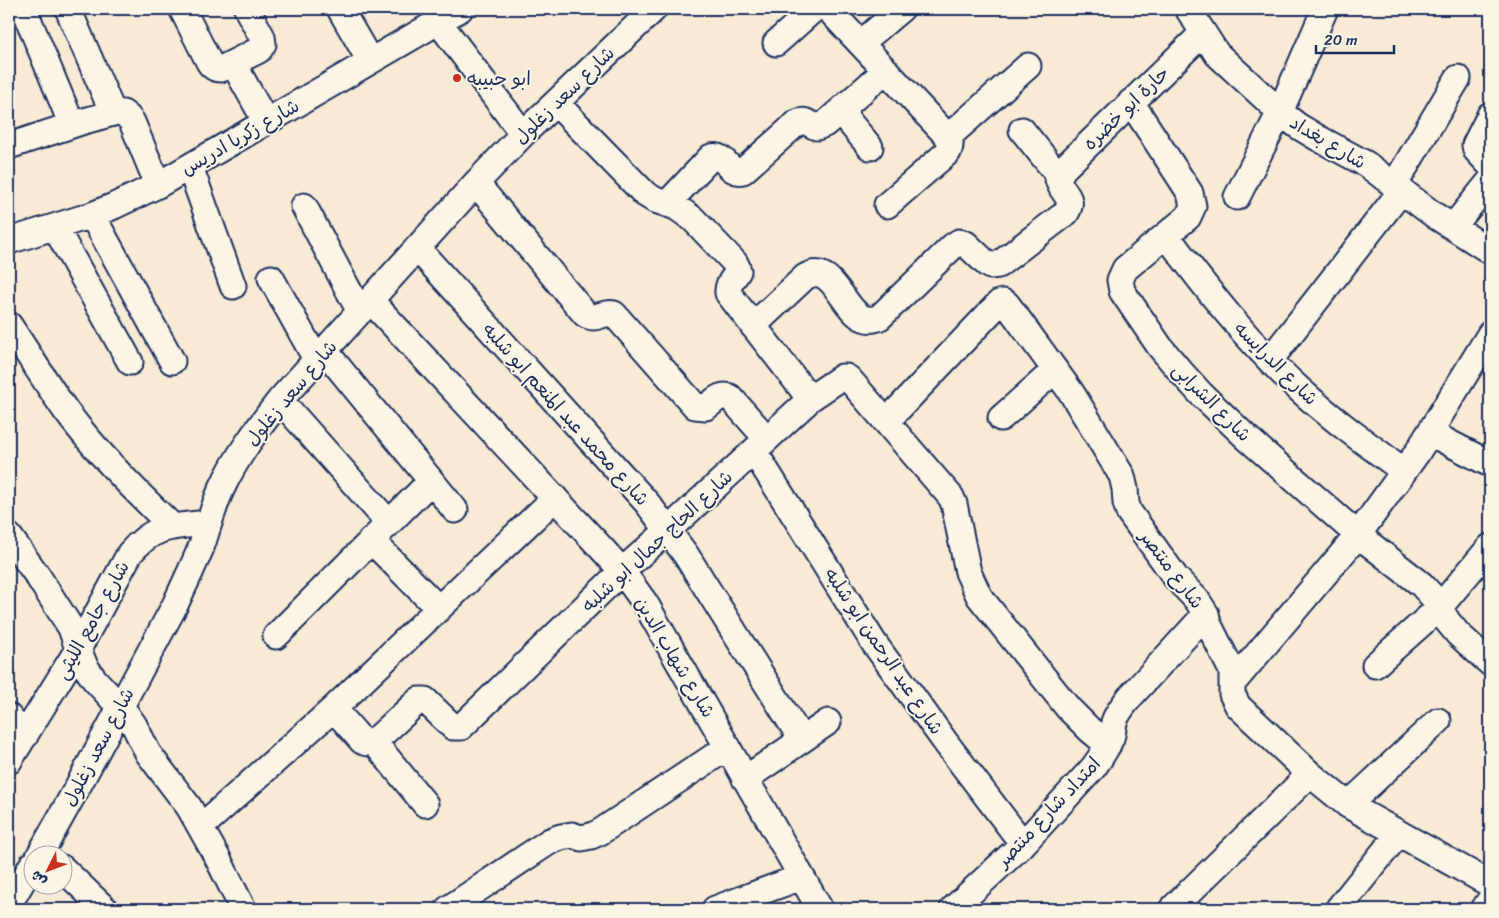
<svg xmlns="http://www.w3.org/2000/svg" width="1499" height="918" viewBox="0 0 1499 918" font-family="Sriracha,'Playpen Sans Arabic',sans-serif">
<rect width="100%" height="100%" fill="#f8ead5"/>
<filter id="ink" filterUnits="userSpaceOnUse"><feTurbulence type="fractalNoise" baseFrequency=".02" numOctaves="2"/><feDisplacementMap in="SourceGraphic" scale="10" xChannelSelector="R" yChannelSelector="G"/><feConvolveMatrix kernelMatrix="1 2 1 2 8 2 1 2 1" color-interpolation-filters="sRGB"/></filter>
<g filter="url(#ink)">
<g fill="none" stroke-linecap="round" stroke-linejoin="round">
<defs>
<path id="street" d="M24,9L72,125
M68,9L113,113
M182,9L209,62C212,67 215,69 221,69L259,50L263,44L262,37L247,9
M340,9L370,61
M827,9L831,12L948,137C951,142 951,146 948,152L887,205
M1188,9L1217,54L1280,112L1298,126L1318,138L1366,164L1434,215L1490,251
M438,21L523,134
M776,43L814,9
M861,43L901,9
M233,63L266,122
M1131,102L1190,193L1193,206L1188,217L1125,269L1120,280L1122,291L1160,347L1181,372L1201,394L1246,437L1358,535L1421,584L1432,596L1448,622L1458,634L1490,663
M840,111L870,147
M1490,115L1475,145L1476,150L1490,165
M1022,130L1059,176
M948,137L1028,66
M9,146L84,121L117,112L123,113L128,117L132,122L158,185
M190,167L233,286
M476,183L585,314C597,322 601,311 614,314L695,406L706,407C714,402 720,393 730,397L767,439
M1395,184L1458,78
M1237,197L1280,112L1325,9
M667,204L711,157C726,153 728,175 743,171L797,123C806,118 809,125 817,127L825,124L886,70
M304,206L360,312
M92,215L172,361
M55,227L130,362
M1453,227L1490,181
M1167,236C1207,290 1249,343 1299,389C1332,419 1368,445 1404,471
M9,241L92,215L114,206L158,185L460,9
M417,248L648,504L686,555L802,740
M271,278L317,361
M371,301L604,551L622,571L645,603L820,909
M9,325C28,353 46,383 66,411C97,453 135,491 173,527
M753,326L805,277C839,257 845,334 880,317L953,246L959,242L966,244L987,264L990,266L998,265L1066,213C1076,197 1061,194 1058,179L1063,169L1203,33
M325,351L455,510
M1270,360L1402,190
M280,400L389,523
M808,400L842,377H846L849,379L951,497L954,504L968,572L979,596L1068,708L1090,730L1108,745
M1001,418L1055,370
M886,422L999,303L1003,302L1007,304L1071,392L1122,476L1125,489L1126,503L1129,512L1176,578L1197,600L1206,614L1208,623L1232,671V694L1238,706L1310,774L1348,805L1490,884
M1430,433L1490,464
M754,451L874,643L946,743L1023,844
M9,536L37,575L71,628L78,649L85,666L94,679L127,715L134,725L148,753L189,807L217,857L243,909
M371,540L439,609
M276,636L431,481
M1375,665L1439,608L1490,547
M1232,684L1358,535L1417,453L1490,334
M333,709L555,498
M9,717L25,736
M374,742L425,804
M9,761L78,649L130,553C155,524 172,527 209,523
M745,779L828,722
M1348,805L1438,721
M201,827L333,709L335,710L362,741C367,744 372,743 377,739L419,700H425L453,727H461L622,571L667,531L806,403L808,400L807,395L728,293C727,283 734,279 738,271L737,267L735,263L693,219L676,207L655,200L645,194L556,103
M39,856L77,788L175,605C184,585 194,565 202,545C208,527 213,508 221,490C236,457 258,428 280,400L476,183L523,134L654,9
M62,868L105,909
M9,904L32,865
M448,909L550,841L561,837L572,835L581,838L591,836L600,832L728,747
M715,909L801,877
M953,909L1023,844L1093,768C1100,759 1106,749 1111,738C1113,733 1113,727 1114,722C1117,713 1123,706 1129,698L1206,614
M1172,909L1310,774
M1338,909L1399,833
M1484,909L1490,900"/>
</defs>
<use href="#street" stroke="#1b2f5e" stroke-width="29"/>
<use href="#street" stroke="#fcf5e5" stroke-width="25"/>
</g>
</g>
<circle fill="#c8321e" stroke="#fcf5e5" stroke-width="2" cx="457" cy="78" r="5"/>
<g text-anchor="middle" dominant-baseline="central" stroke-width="4" stroke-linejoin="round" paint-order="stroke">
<g font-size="19" fill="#1b2f5e" stroke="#fcf5e5" text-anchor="start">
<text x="467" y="78">ابو حبيبه</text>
</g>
<g font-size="19" fill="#1b2f5e" stroke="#fcf5e5">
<text transform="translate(564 95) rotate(-44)">شارع سعد زغلول</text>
<text transform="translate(1126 108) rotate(-44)">حارة ابو خضره</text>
<text transform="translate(240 137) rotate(-30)">شارع زكريا ادريس</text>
<text transform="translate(1328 142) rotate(31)">شارع بغداد</text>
<text transform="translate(1276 363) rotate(45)">شارع الدرايسه</text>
<text transform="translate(291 393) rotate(-50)">شارع سعد زغلول</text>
<text transform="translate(1212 402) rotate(45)">شارع الشرابى</text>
<text transform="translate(566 414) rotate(48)">شارع محمد عبد المنعم ابو شلبه</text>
<text transform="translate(657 541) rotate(-43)">شارع الحاج جمال ابو شلبه</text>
<text transform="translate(1172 569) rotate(53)">شارع منتصر</text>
<text transform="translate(92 620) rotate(-61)">شارع جامع الليثى</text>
<text transform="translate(884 651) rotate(56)">شارع عبد الرحمن ابو شلبه</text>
<text transform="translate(675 657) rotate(59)">شارع شهاب الدين</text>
<text transform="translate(98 747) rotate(-62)">شارع سعد زغلول</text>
<text transform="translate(1048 812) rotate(-47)">امتداد شارع منتصر</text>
</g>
</g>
<rect width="1499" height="918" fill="none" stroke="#fcf5e5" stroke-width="30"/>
<rect x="15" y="15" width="1469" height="888" fill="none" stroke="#1b2f5e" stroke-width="2" filter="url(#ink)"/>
<g transform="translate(48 870) rotate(228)"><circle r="24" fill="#fcf5e5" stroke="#a2a6af"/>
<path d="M0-4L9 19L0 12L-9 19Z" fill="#c8321e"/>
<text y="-8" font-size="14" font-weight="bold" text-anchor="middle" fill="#1b2f5e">ش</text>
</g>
<path d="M1316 45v8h78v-8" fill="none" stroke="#1b2f5e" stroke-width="2.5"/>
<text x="1324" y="45" font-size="15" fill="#1b2f5e" stroke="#fcf5e5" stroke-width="4" paint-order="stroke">20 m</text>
</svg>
